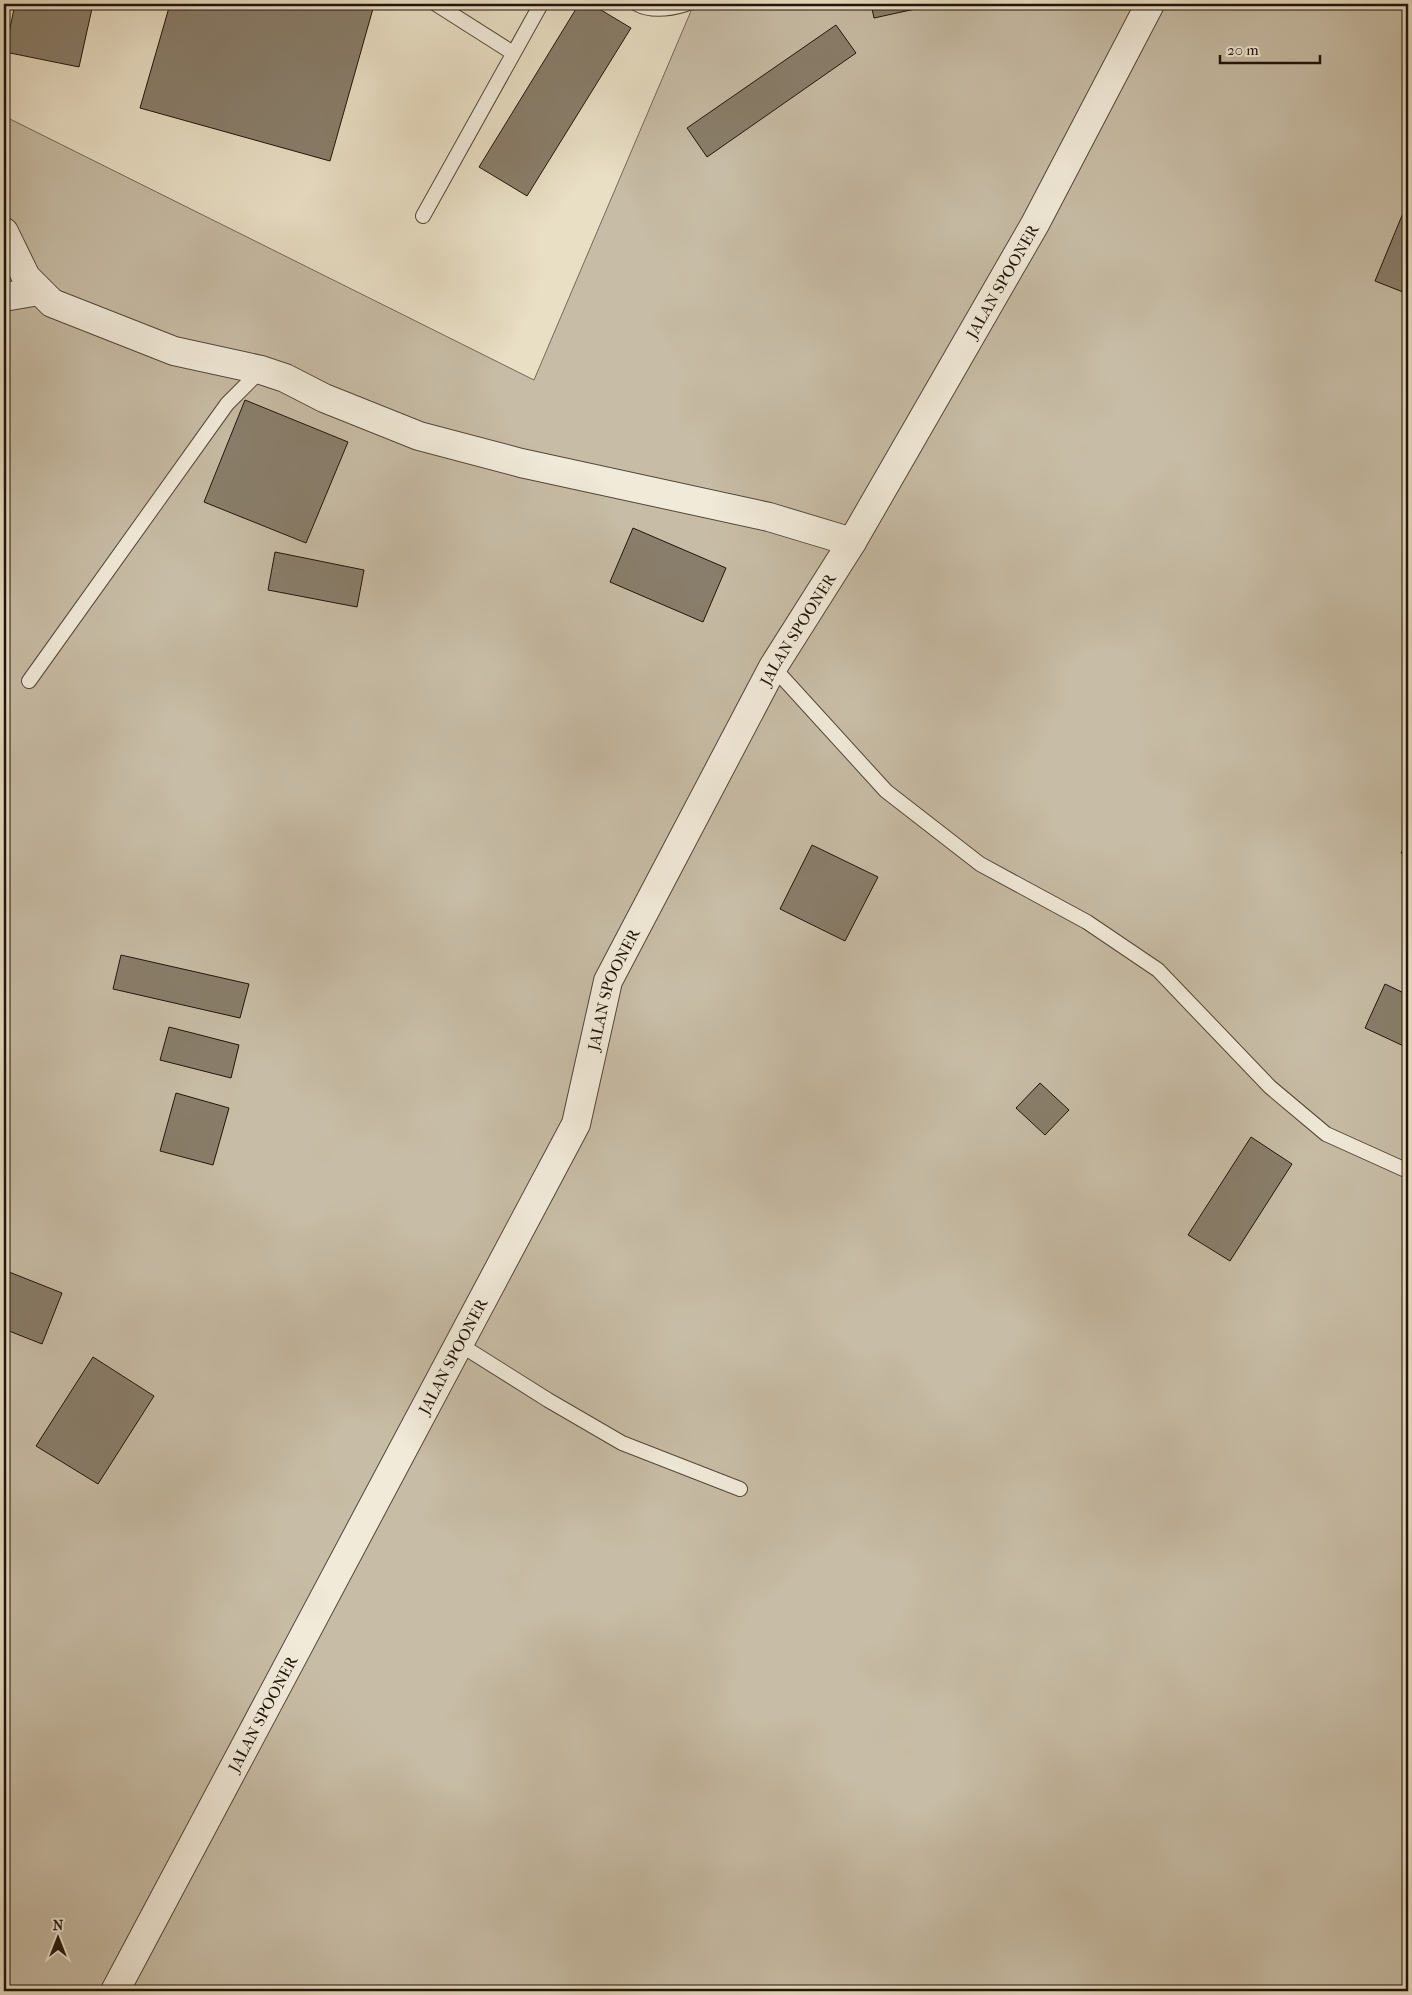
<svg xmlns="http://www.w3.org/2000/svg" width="1412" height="1995" viewBox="0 0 1412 1995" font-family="'IM FELL French Canon',serif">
<rect width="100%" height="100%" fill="#e9dfc5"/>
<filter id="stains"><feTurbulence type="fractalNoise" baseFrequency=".004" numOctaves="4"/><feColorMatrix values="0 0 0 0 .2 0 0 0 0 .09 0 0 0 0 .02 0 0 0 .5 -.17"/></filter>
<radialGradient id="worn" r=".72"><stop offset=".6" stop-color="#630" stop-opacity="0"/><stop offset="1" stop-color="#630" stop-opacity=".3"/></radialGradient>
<path fill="#c7bca5" stroke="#746857" d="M694,4H1408V1991H4V116L534,380Z"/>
<path fill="#897e6b" stroke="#201409" d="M15,4H93L79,67L5,52Z
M170,4L374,5L330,161L140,108Z
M579,4H591L631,28L527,196L479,167Z
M871,4H938L874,18Z
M836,25L856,53L707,157L687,128Z
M1408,201V294L1375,281Z
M245,400L348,442L306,543L204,502Z
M633,528L726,568L703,622L610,582Z
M275,552L364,570L357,607L268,590Z
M1408,842V858L1401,853Z
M812,845L878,877L845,941L780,909Z
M121,955L249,984L240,1018L113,989Z
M1385,984L1408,995V1048L1365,1028Z
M169,1027L239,1045L231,1078L160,1060Z
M1040,1083L1069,1110L1045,1135L1016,1108Z
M176,1093L229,1108L213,1165L160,1151Z
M1251,1137L1292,1164L1230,1261L1188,1235Z
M4,1270L62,1293L42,1344L4,1329Z
M93,1357L154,1396L98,1484L36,1446Z"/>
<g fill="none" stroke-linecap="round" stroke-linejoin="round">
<defs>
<path id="service" d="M436,4L513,53
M637,4C652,12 670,9 686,4
M423,216L541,4
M773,667L886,791L980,864L1087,922L1158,970L1270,1087L1326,1134L1408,1171
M29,681L227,404L261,370
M459,1344L548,1400L622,1443L740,1489"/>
<g id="minor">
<path d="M4,232L26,277L52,303L174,351L261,370L285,378L324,398L419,436L521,463L769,517L852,542"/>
<path d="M4,297L39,291"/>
<path id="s1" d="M115,1991L576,1124L608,981L773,667L852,542L1035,224L1150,4"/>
</g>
</defs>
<use href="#service" stroke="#524738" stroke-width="16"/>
<use href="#minor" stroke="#524738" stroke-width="30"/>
<use href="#service" stroke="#f1ead9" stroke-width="14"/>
<use href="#minor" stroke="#f1ead9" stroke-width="28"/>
</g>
<g text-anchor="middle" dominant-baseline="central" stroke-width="4" stroke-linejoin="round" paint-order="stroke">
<g font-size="16" fill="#201409" stroke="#f1ead9">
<text stroke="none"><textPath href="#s1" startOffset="1932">JALAN SPOONER</textPath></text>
<text stroke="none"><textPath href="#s1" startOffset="1528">JALAN SPOONER</textPath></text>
<text stroke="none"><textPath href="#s1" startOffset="1122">JALAN SPOONER</textPath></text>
<text stroke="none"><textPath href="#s1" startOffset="719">JALAN SPOONER</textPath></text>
<text stroke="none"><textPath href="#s1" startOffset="314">JALAN SPOONER</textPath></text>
</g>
</g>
<rect width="1412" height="1995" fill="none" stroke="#e9dfc5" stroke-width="20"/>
<rect x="5" y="5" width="1402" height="1985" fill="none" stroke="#201409" stroke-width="2.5"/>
<rect x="10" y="10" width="1392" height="1975" fill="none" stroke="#201409"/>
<g transform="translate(58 1938)" stroke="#f1ead9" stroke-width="4" paint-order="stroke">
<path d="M0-4L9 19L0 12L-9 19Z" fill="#201409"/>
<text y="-8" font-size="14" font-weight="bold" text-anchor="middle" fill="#201409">N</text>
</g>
<path d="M1220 55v8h100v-8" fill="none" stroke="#201409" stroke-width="2.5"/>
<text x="1227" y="55" font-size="15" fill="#201409" stroke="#f1ead9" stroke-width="4" paint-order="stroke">20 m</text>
<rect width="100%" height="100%" filter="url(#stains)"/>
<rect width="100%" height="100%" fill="url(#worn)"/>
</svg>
